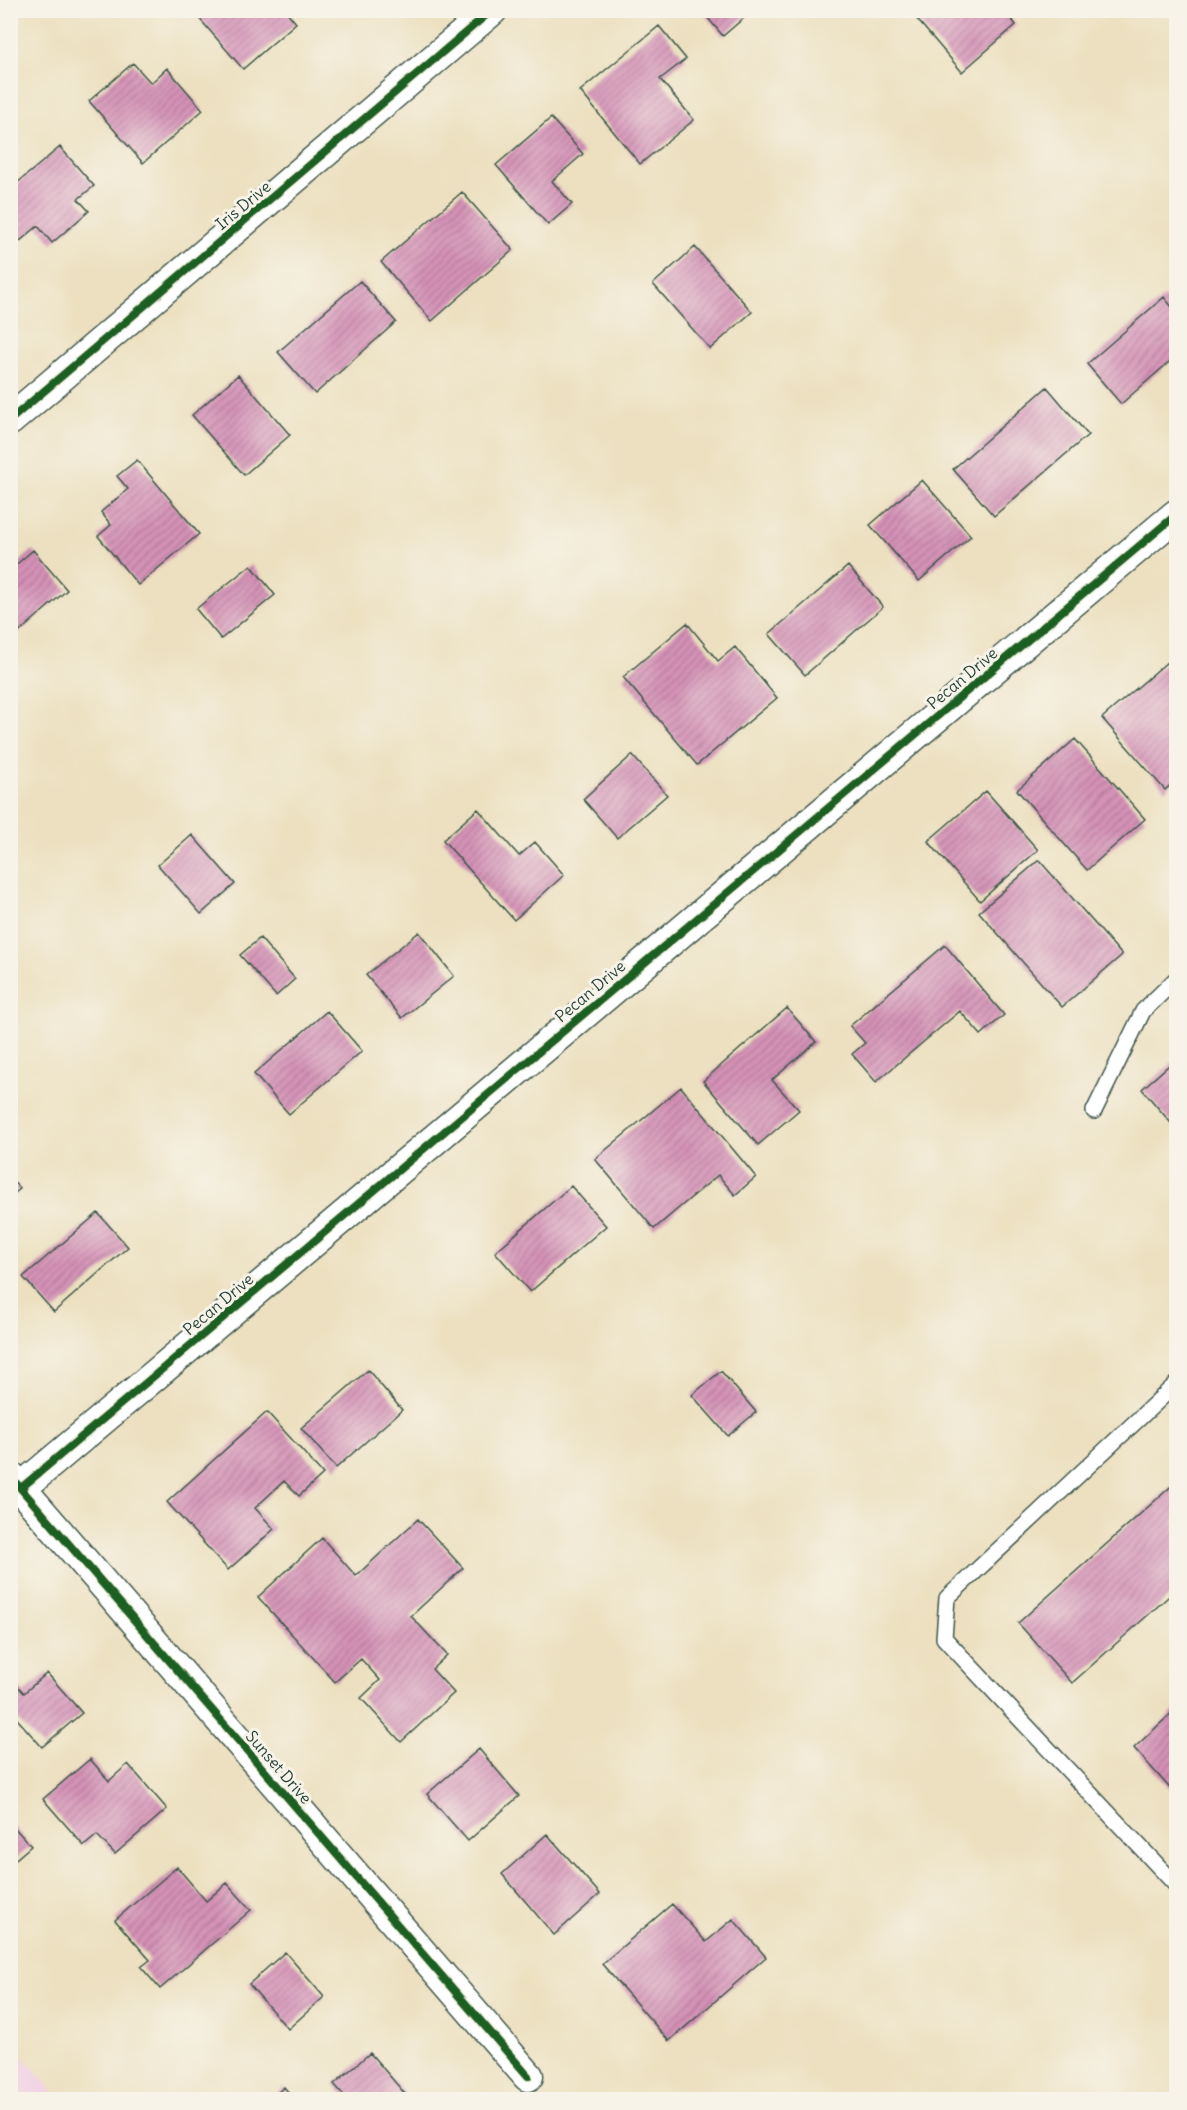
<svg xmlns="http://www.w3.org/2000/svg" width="1187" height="2110" viewBox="0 0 1187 2110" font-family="Delius,sans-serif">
<defs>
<pattern id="building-hatch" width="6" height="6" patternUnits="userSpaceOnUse" patternTransform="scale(1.5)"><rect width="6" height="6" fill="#d592b7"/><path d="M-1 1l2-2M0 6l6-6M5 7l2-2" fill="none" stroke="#ac7896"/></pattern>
</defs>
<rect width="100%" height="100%" fill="#f7f3e8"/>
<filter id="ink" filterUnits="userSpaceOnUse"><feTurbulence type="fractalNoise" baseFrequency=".0167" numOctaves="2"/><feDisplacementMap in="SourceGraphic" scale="12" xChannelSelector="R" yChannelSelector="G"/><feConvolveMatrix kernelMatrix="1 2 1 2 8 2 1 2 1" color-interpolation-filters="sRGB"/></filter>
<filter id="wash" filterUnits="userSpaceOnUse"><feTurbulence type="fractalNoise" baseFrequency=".008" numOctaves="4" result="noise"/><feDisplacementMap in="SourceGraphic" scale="24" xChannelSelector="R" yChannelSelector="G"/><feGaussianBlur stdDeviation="1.35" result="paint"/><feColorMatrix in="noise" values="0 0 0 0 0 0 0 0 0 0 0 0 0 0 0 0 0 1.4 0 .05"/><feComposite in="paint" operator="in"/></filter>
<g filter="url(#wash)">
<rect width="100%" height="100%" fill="#ece0c0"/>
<path fill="#f0d0e4" d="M11,2043L59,2099H11Z"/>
<g id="blocks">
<path fill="url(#building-hatch)" d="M192,10H285L296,23L243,69Z
M701,10H753L723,36Z
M909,10H1004L1016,25L962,72Z
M659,26L686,59L660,79L694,120L640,164L580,91Z
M133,63L151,83L167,68L203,110L143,163L89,101Z
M551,118L583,154L552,181L572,204L548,225L496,165Z
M60,147L94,186L78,199L89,211L52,243L38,226L20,241L10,230V189Z
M462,192L513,250L432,321L381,262Z
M695,247L752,312L710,349L653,284Z
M360,281L396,322L315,394L278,352Z
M1164,297L1176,312V356L1121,404L1087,364Z
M238,375L290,435L244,475L192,415Z
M1047,387L1088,435L994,516L953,469Z
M137,460L199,534L138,585L98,536L111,525L101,512L128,489L117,476Z
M922,480L971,536L919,581L870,525Z
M33,550L67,590L17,634L10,626V570Z
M251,565L275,595L221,639L196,609Z
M848,566L883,607L805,675L769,634Z
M687,623L718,661L735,647L777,698L697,765L623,677Z
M1167,662L1176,673V780L1165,790L1102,718Z
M1075,739L1145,819L1087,870L1017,790Z
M632,755L667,795L617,838L583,799Z
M986,791L1038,850L980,901L928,841Z
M478,809L519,856L535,842L564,875L514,920L443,840Z
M192,835L235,884L201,914L158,865Z
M1039,860L1122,955L1062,1007L979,912Z
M419,932L454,976L402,1018L366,975Z
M260,938L295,979L276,996L240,955Z
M945,945L1004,1015L981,1035L960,1011L876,1082L852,1054L865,1043L850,1026Z
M787,1008L816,1042L772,1080L799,1110L758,1145L703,1081Z
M327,1011L362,1051L289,1114L254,1074Z
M1176,1059V1129L1142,1089Z
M681,1087L756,1177L735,1195L718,1175L654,1229L595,1159Z
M10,1178L20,1189L10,1197Z
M571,1186L606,1226L530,1292L495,1252Z
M98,1213L128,1247L54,1312L23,1277Z
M368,1370L402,1410L336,1468L301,1428Z
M721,1371L756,1412L728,1436L692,1395Z
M267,1412L323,1474L299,1496L284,1481L255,1508L274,1529L228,1570L167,1502Z
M1176,1482V1590L1072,1683L1018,1623Z
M418,1519L463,1568L411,1616L447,1655L432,1669L454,1693L401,1742L361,1698L380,1680L361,1659L335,1682L258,1597L322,1538L356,1576Z
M47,1673L82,1713L42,1747L10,1711V1678L24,1693Z
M1176,1709V1795L1134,1748Z
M479,1749L519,1796L468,1841L427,1794Z
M90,1759L109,1781L128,1764L167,1809L115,1854L97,1835L84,1846L43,1799Z
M13,1826L31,1846L10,1864V1828Z
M547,1834L600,1894L554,1935L502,1874Z
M177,1867L206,1901L227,1883L251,1910L160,1989L141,1967L150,1960L115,1920Z
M672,1904L706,1942L733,1919L766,1957L669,2041L602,1964Z
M285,1952L324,1997L288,2029L249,1984Z
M370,2053L406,2095L401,2100H348L334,2084Z
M284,2087L295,2100H269Z"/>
</g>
</g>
<g filter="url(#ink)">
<use href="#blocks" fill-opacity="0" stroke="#3e5549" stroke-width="1.5"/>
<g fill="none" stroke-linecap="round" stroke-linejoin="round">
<defs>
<path id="service" d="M1094,1111L1143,1011L1176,979
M1176,1384L947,1598L944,1638L1176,1885"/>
<path id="minor" d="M10,420L492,10
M10,1476L528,2076
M21,1488L1176,515"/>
</defs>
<use href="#service" stroke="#3e5549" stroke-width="18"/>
<use href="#minor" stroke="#3e5549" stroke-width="33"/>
<use href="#service" stroke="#fff" stroke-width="15"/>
<use href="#minor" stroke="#fff" stroke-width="30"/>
<defs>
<path id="cycleway" d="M10,420L492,10
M10,1476L528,2076
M21,1488L1176,515"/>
</defs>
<use href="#cycleway" stroke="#f7f3e8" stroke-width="11"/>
<use href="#cycleway" stroke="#1b5e20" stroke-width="8"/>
</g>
</g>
<g text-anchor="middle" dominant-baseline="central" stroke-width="6" stroke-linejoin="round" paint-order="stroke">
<g font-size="16" fill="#1f3d34" stroke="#f7f3e8">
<text transform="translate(243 205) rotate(-40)">Iris Drive</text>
<text transform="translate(962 678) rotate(-40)">Pecan Drive</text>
<text transform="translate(590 991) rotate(-40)">Pecan Drive</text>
<text transform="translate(218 1304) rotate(-40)">Pecan Drive</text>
<text transform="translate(279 1767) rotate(49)">Sunset Drive</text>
</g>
</g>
<rect width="1187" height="2110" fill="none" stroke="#f7f3e8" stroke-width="36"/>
</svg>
